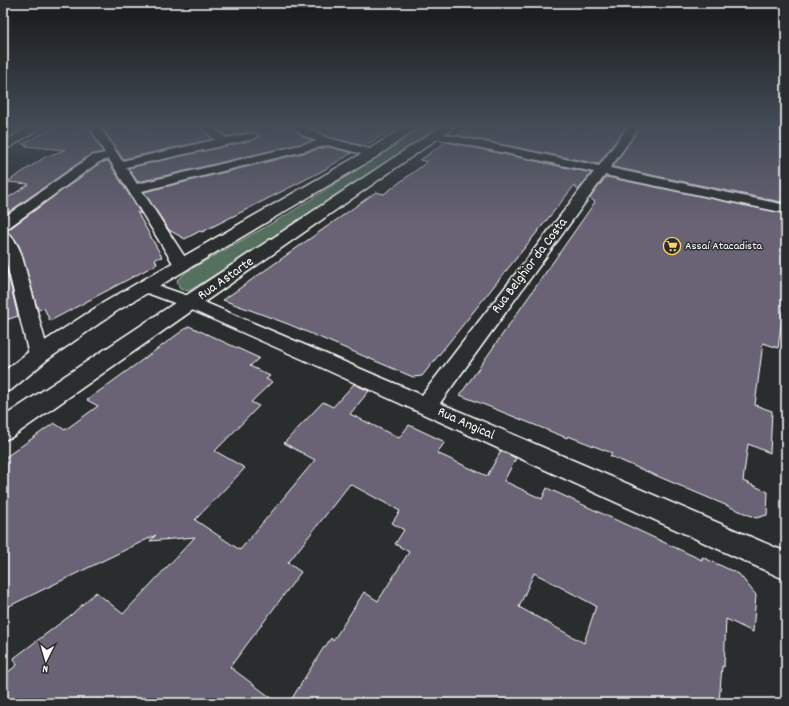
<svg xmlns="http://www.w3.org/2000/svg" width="789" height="706" viewBox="0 0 789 706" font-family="Dekko,sans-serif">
<rect width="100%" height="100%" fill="#2a2d2e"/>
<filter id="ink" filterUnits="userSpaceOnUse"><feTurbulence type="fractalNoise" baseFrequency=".025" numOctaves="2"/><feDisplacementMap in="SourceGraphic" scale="8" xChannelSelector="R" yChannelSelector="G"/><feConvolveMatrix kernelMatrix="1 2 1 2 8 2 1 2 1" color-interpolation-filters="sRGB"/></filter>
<g filter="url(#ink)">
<path fill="#56705e" stroke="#aab8ae" d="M424,127H440L332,197L262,245L189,291L180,289L177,280L189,270L288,214Z"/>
<path fill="#6a6475" stroke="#fff" fill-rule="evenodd" d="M54,127H89L103,152L90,155L3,216V201L29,184L7,182L45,157L65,150L25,146L28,145L22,144Z
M102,127H200L212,139L123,159Z
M215,127H292L302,136L312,141L138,182L128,168L253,140L259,137L253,132L226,136Z
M309,127H396L364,146L329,137Z
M469,127H626L598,164L457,135Z
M640,127H786V203L613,167Z
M446,142L591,173L578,190L574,186L422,376L413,377L288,324L223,300L376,192L384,194L427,162L420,160Z
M328,147L352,153L322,171L267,199L202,232L200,231L185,239L169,230L144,192Z
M108,161L141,214L137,212L162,257L155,259L157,264L50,321L44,308L38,310L19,246L13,236L3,230L9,229L100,163Z
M606,177L786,214V288L778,348L763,343L755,405L772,411L770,453L748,444L743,481L768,492L767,515L756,518L610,456L612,453L568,436L567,438L460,395L595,202L590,198Z
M3,254L18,316L3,321Z
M189,326L259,358L250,366L270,376L266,379L272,382L251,402L259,406L215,451L245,468L195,520L240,550L315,460L284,443L323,402L333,407L354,384L369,391L350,414L399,438L409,425L445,442L437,453L487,476L501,451L516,458L504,481L542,499L547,488L702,560V557L739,574L756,595L753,632L726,619L724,667L722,666L719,703H289L324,647H325L331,638L333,641L364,592L378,601L409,552L395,544L404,530L392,523L400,511L350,484L288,563L301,572L230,667L278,703H3V676L17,665L14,658L71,615L96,592L123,614L195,537L150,541L156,535L3,609V459L54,423L65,430L98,406L87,400ZM534,573L596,606L584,643L519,607Z"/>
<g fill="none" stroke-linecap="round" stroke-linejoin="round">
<defs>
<path id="street" d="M29,127H42L7,149L3,150V142Z
M90,127H100L122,161L215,140L201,127H213L226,138L253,133L258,136L253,139L126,167L137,184L317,141L303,135L293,127H305L328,138L377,151L379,153L377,155L373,157L328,145L142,191L190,265L188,268L182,270L176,268L174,265L109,159L99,162L8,228L3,229V218L91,156L105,153Z
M628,127H639L610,168L786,205V213L605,175L440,403L786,552V580L318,366L185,307L139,290L136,286L139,282L145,281L197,299L422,395L594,172L435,138L431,137L430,135L431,133L435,132L599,166Z
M3,232C13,235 17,244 21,253L49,355L46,360L39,362L32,360L29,355L3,248Z"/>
<path id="secondary" d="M404,127H418L378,156L117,311L47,360L11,390L3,392V372L31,350L103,303L368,150Z
M440,127H454L12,437L3,440V417Z"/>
</defs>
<use href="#street" stroke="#fff" stroke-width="3"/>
<use href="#secondary" stroke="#fff" stroke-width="3"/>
<use href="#street" fill="#2a2d2e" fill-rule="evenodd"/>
<use href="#secondary" fill="#2a2d2e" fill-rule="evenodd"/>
</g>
</g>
<linearGradient id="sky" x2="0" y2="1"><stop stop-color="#171919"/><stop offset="0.56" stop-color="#444c57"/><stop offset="1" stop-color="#444c57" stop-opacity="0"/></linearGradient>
<rect width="789" height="226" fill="url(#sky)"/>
<defs>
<symbol id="supermarket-ring" viewBox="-11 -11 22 22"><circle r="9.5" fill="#2a2d2e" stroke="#ffd166" stroke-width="1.5"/><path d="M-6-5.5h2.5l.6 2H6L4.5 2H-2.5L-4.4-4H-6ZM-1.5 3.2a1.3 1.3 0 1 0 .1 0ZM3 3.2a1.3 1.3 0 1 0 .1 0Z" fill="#ffd166"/></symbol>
</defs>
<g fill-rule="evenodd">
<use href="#supermarket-ring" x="662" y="236" width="20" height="20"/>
</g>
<g text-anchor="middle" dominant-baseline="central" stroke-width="3" stroke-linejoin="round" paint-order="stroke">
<g font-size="12" fill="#fff" stroke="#2a2d2e" text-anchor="start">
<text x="685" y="246">Assaí Atacadista</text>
</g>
<g font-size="14" fill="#fff" stroke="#2a2d2e">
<text transform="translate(530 266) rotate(-53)">Rua Belghior da Costa</text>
<text transform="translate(226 279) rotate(-35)">Rua Astarte</text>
<text transform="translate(466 424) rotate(24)">Rua Angical</text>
</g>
</g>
<rect width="789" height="706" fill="none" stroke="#2a2d2e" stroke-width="16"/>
<rect x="8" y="8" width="773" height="690" fill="none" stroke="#fff" stroke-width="1.5" filter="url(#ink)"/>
<g transform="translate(46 660) rotate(185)" stroke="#2a2d2e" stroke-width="3" paint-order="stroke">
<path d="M0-3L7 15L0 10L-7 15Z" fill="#ffffff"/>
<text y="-6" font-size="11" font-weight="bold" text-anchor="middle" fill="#ffffff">N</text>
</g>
</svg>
